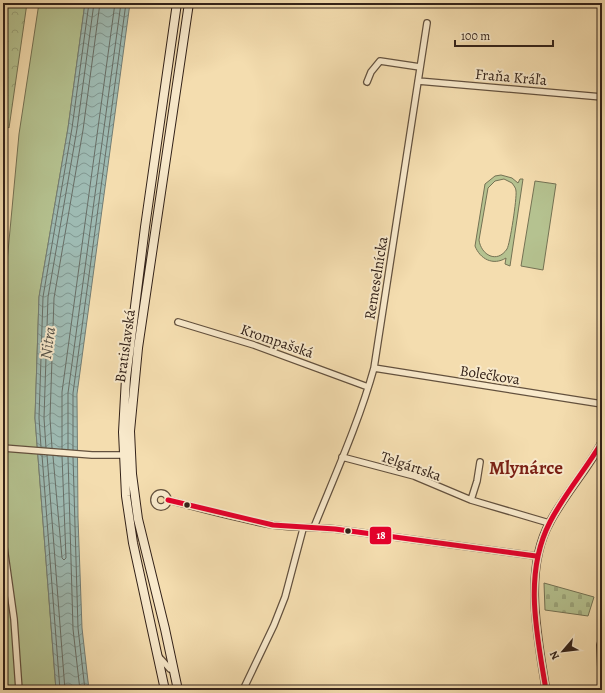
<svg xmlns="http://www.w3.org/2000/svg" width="605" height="693" viewBox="0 0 605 693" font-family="Alegreya,serif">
<defs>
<pattern id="forest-crowns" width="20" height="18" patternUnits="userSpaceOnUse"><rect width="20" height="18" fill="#b5c290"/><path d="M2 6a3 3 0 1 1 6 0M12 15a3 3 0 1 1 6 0" fill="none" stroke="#9ca67c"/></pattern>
<pattern id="cemetery-stones" width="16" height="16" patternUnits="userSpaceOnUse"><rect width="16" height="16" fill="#b5c290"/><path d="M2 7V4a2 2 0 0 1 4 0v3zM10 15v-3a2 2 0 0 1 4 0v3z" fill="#9ca67c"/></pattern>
<pattern id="water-waves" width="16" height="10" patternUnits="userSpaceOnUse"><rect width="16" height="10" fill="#9ebab2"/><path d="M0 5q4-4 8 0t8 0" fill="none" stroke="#819790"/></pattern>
</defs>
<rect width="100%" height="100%" fill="#f4ddaf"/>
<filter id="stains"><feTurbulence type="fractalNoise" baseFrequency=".005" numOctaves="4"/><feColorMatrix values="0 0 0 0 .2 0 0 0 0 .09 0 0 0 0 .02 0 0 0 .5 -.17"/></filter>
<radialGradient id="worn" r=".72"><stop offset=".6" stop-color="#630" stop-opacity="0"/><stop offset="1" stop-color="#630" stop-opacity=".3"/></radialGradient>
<path fill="#b5c290" stroke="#747254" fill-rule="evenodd" d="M39,3H85L68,128L39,297L35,418L56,690H5L3,650V305L19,134Z
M501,175L512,178L518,183L520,179H523L510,266L505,264L506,258C493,266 480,259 475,246L485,184L495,176ZM504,179L512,183C514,186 516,188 516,191C517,198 510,244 507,249C497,264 481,255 479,240L488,188L495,181Z
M535,181L556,184L543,270L521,266Z"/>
<path fill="url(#forest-crowns)" stroke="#747254" d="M3,3H27L9,128L3,123Z"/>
<path fill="url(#cemetery-stones)" stroke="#747254" d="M544,583L594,597L588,616L545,610Z"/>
<path fill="url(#water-waves)" stroke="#737d75" d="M85,3H130L77,394L78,518L82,628L89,690H56L35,418L39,297L68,128Z"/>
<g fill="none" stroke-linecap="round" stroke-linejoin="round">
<path stroke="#686e66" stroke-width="1" d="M41,447L39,418L43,297L72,128L89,3
M46,448L44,418L48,297L77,129L94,3
M52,448L50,418L54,298L83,130L100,3
M62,449V392L115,3
M68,449V393L121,3
M73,450V393L126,3
M42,455L60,690
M47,455L65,690
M53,456L62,558L64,560L66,558L62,456
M68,457L73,629L80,690
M73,457L78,628L85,690"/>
<defs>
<path id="minor" d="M418,81L602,97
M367,82L371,72L380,61L420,67
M178,322L254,345L368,387
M374,368L602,404
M3,448L92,455H126
M342,457L414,476L471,500L549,523
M154 500a7 7 0 1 1 14 0a7 7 0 1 1-14 0Z
M168,500C203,509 238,519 273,525C294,528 314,527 335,529L536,556
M471,500L477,481L480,462
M314,527C335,475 359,422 374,368L427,23
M3,540L14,619L19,690
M602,639L600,645L602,690
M159,657L170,669H174
M243,690L274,625L285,597L303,529"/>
<path id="tertiary" d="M546,690C538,638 523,570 550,522C565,494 587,470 602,442"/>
<path id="secondary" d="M165,690L133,543L126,496L123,432L126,378L145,227L177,3
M178,690L165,629L138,519L132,474L130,431L138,348L189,3"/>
</defs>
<use href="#minor" stroke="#63513e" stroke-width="8"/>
<use href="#tertiary" stroke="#63513e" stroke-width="9"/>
<use href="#secondary" stroke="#332219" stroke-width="10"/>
<use href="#minor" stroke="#f8e9cb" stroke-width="5.5"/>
<use href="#tertiary" stroke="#f8e9cb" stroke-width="7"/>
<use href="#secondary" stroke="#f8e9cb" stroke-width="8"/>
<defs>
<path id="bus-1" d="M168,500L273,525L335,529L536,556
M546,690C537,635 523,574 550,522C565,493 586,469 602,442"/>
</defs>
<use href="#bus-1" stroke="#f8e9cb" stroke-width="8"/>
<use href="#bus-1" stroke="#e4002b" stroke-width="5"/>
</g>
<g fill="#332219" stroke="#f8e9cb" stroke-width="1.5">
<circle cx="187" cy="505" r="3.5"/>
<circle cx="348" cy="531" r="3.5"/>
</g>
<g text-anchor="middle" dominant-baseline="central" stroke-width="4" stroke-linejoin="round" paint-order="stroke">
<g font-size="15" fill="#332219" stroke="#f8e9cb">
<text transform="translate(511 77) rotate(5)">Fraňa Kráľa</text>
<text transform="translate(376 278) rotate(-81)">Remeselnícka</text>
<text transform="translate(277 341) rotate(19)">Krompašská</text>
<text transform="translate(125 346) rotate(-82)">Bratislavská</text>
<text transform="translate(490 375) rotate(9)">Bolečkova</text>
<text transform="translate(411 466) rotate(19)">Telgártska</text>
</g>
<g font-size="16" font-style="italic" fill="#535047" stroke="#f8e9cb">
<text transform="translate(48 343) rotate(-82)">Nitra</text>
</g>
<g font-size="19" font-weight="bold" fill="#7a1f14" stroke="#f8e9cb">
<text x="526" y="468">Mlynárce</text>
</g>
</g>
<rect stroke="#f8e9cb" stroke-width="1.5" x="369" y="526" width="23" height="19" rx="4" fill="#e4002b"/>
<g font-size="11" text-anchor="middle" font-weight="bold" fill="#fff">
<text x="381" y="539">18</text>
</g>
<rect width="605" height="693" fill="none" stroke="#f4ddaf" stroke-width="16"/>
<rect x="4" y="4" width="597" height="685" fill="none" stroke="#332219" stroke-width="2"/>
<rect x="8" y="8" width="589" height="677" fill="none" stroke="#332219"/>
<g transform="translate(563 651) rotate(242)" stroke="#f8e9cb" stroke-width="3" paint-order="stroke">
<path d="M0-3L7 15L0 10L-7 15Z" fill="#332219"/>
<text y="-6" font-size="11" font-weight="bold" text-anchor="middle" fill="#332219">N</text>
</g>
<path d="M455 40v6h98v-6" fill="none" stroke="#332219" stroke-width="2"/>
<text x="461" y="40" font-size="12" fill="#332219" stroke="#f8e9cb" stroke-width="3" paint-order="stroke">100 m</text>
<rect width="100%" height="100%" filter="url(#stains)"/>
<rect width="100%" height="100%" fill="url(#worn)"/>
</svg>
